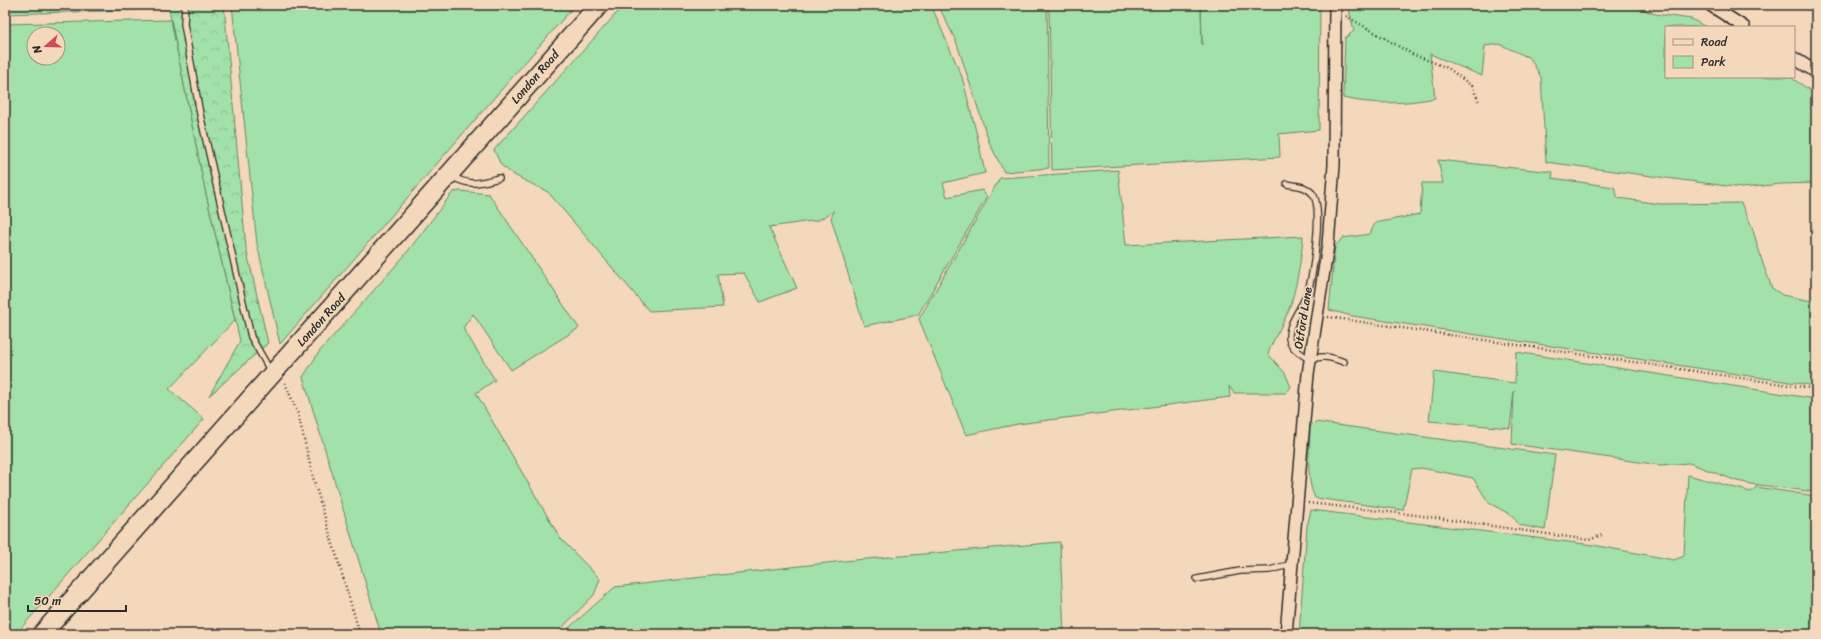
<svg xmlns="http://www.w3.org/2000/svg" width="1821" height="639" viewBox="0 0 1821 639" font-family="Sriracha,sans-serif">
<defs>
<pattern id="forest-crowns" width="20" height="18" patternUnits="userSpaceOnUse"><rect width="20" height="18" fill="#a2e1a9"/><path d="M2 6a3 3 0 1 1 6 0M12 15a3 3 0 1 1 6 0" fill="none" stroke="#8cc192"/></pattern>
</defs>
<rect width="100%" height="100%" fill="#f4d8bb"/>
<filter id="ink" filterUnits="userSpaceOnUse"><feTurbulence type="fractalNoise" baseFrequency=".025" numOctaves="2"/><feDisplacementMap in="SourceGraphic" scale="8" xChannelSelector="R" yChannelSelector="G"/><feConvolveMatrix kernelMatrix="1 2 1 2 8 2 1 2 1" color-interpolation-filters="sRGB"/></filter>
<g filter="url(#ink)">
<path fill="#a2e1a9" stroke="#66866a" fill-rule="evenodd" d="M5,5H169V9L5,14Z
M232,5H575L280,344L257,244Z
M624,5H931L962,77L977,135L985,173L943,183L947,197L982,190L987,197L918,315L864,326L831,218L834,211L819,220L769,227L797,288L760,302L744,273L718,274L723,307L649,311L548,192L514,175L501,165L494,150Z
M938,5H1047L1049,168L1004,172L989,142L956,41Z
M1049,5H1201L1202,45L1201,5H1320L1319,130L1279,134L1280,157L1052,170Z
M1348,5H1631L1655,14L1691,19L1706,27H1666V77H1790L1816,94V183L1781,184L1742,188L1546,162L1541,77L1530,58L1499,44L1485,46L1482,76L1430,54L1435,98C1404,104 1374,105 1343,98L1345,38L1354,31Z
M171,20L204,185L235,320L169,389L204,419L16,634H5V24ZM34,34H58V58H34Z
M1438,160L1553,172L1552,178L1614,187L1618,198L1660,204L1741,203L1752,227L1763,264L1772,288L1782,295L1816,302V386L1352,316L1329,310L1335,246L1343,238L1370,234L1375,223L1420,214L1422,183H1443Z
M1118,170L1126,245L1303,236C1302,255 1297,285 1291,303C1286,321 1274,336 1268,354L1285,373L1291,387L1286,393H1234L1229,386L1230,397L1018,424L966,435L919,319L1000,178Z
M460,191L489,194L579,328L511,370L473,314L463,328L495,380L476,393L560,538L600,579L594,595L556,634H381L303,377L319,352L405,255L453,192Z
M1516,352L1816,399V492L1751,484L1737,481L1689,463L1660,465L1512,444L1514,391L1510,428L1429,421L1434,372L1515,383Z
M1315,422L1555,455L1545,530L1519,525L1513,516L1489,503L1473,478L1421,468L1412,469L1403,510L1315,498C1305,477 1310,450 1310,427Z
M1688,475L1751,492L1756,487L1816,496V634H1299L1307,526L1311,510L1593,545L1674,560L1684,556Z
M1060,542L1064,634H562L615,587L844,561Z"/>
<path fill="url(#forest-crowns)" stroke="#66866a" d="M169,5H224L246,248L268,343L209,396L240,341L204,185L169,9Z"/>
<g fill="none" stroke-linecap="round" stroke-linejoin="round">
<defs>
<path id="service" d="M185,5L184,24L200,114L251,337L271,372
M451,176C471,187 478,183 499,178
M1287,184C1296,186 1305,185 1312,193C1324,205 1313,274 1308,291C1304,305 1289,321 1289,336C1288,347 1302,354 1310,360C1322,354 1333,358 1344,362
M1197,579L1240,571L1270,570L1292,564"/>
<path id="minor" d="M1710,5L1744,27
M1794,58L1816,72
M1286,634L1308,374L1328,245L1334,165L1335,5"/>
<path id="primary" d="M42,634L599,5"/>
</defs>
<use href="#service" stroke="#2b2b2b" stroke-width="8"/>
<use href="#minor" stroke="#2b2b2b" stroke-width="14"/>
<use href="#primary" stroke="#2b2b2b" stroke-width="21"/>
<path stroke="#2b2b2b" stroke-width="2.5" stroke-dasharray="1 3" stroke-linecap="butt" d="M1346,16L1414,55L1448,68L1472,86L1479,102
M1328,317L1816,389
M285,383L298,414L314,481L360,634
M1308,503L1416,515L1589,540L1604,534"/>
<use href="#service" stroke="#f4d8bb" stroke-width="5.5"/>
<use href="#minor" stroke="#f4d8bb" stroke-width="11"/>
<use href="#primary" stroke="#f4d8bb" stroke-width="18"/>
</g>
</g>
<g text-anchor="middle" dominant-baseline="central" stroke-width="3.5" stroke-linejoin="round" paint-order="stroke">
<g font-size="12" fill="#2b2b2b" stroke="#f4d8bb">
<text transform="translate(535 77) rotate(-49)">London Road</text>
<text transform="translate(1303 318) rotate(-81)">Otford Lane</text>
<text transform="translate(321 320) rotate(-48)">London Road</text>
</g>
</g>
<rect width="1821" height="639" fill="none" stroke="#f4d8bb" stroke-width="20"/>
<rect x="10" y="10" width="1801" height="619" fill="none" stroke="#2b2b2b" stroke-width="1.5" filter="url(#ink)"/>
<rect x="1665" y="26" width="130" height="52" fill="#f4d8bb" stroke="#a49381"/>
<rect x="1673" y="39" width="20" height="6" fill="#f4d8bb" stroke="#a49381"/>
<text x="1701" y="46" font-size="12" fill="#2b2b2b">Road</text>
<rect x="1673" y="56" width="20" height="12" fill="#a2e1a9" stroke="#a49381"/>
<text x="1701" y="66" font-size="12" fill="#2b2b2b">Park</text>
<g transform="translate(46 46) rotate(250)"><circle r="19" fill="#f4d8bb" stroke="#a49381"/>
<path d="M0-3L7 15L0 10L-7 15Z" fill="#d1495b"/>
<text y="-6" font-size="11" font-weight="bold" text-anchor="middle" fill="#2b2b2b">N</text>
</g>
<path d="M28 605v6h98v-6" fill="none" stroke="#2b2b2b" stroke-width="2"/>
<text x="34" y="605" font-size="12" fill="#2b2b2b" stroke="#f4d8bb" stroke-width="3" paint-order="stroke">50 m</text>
</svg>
